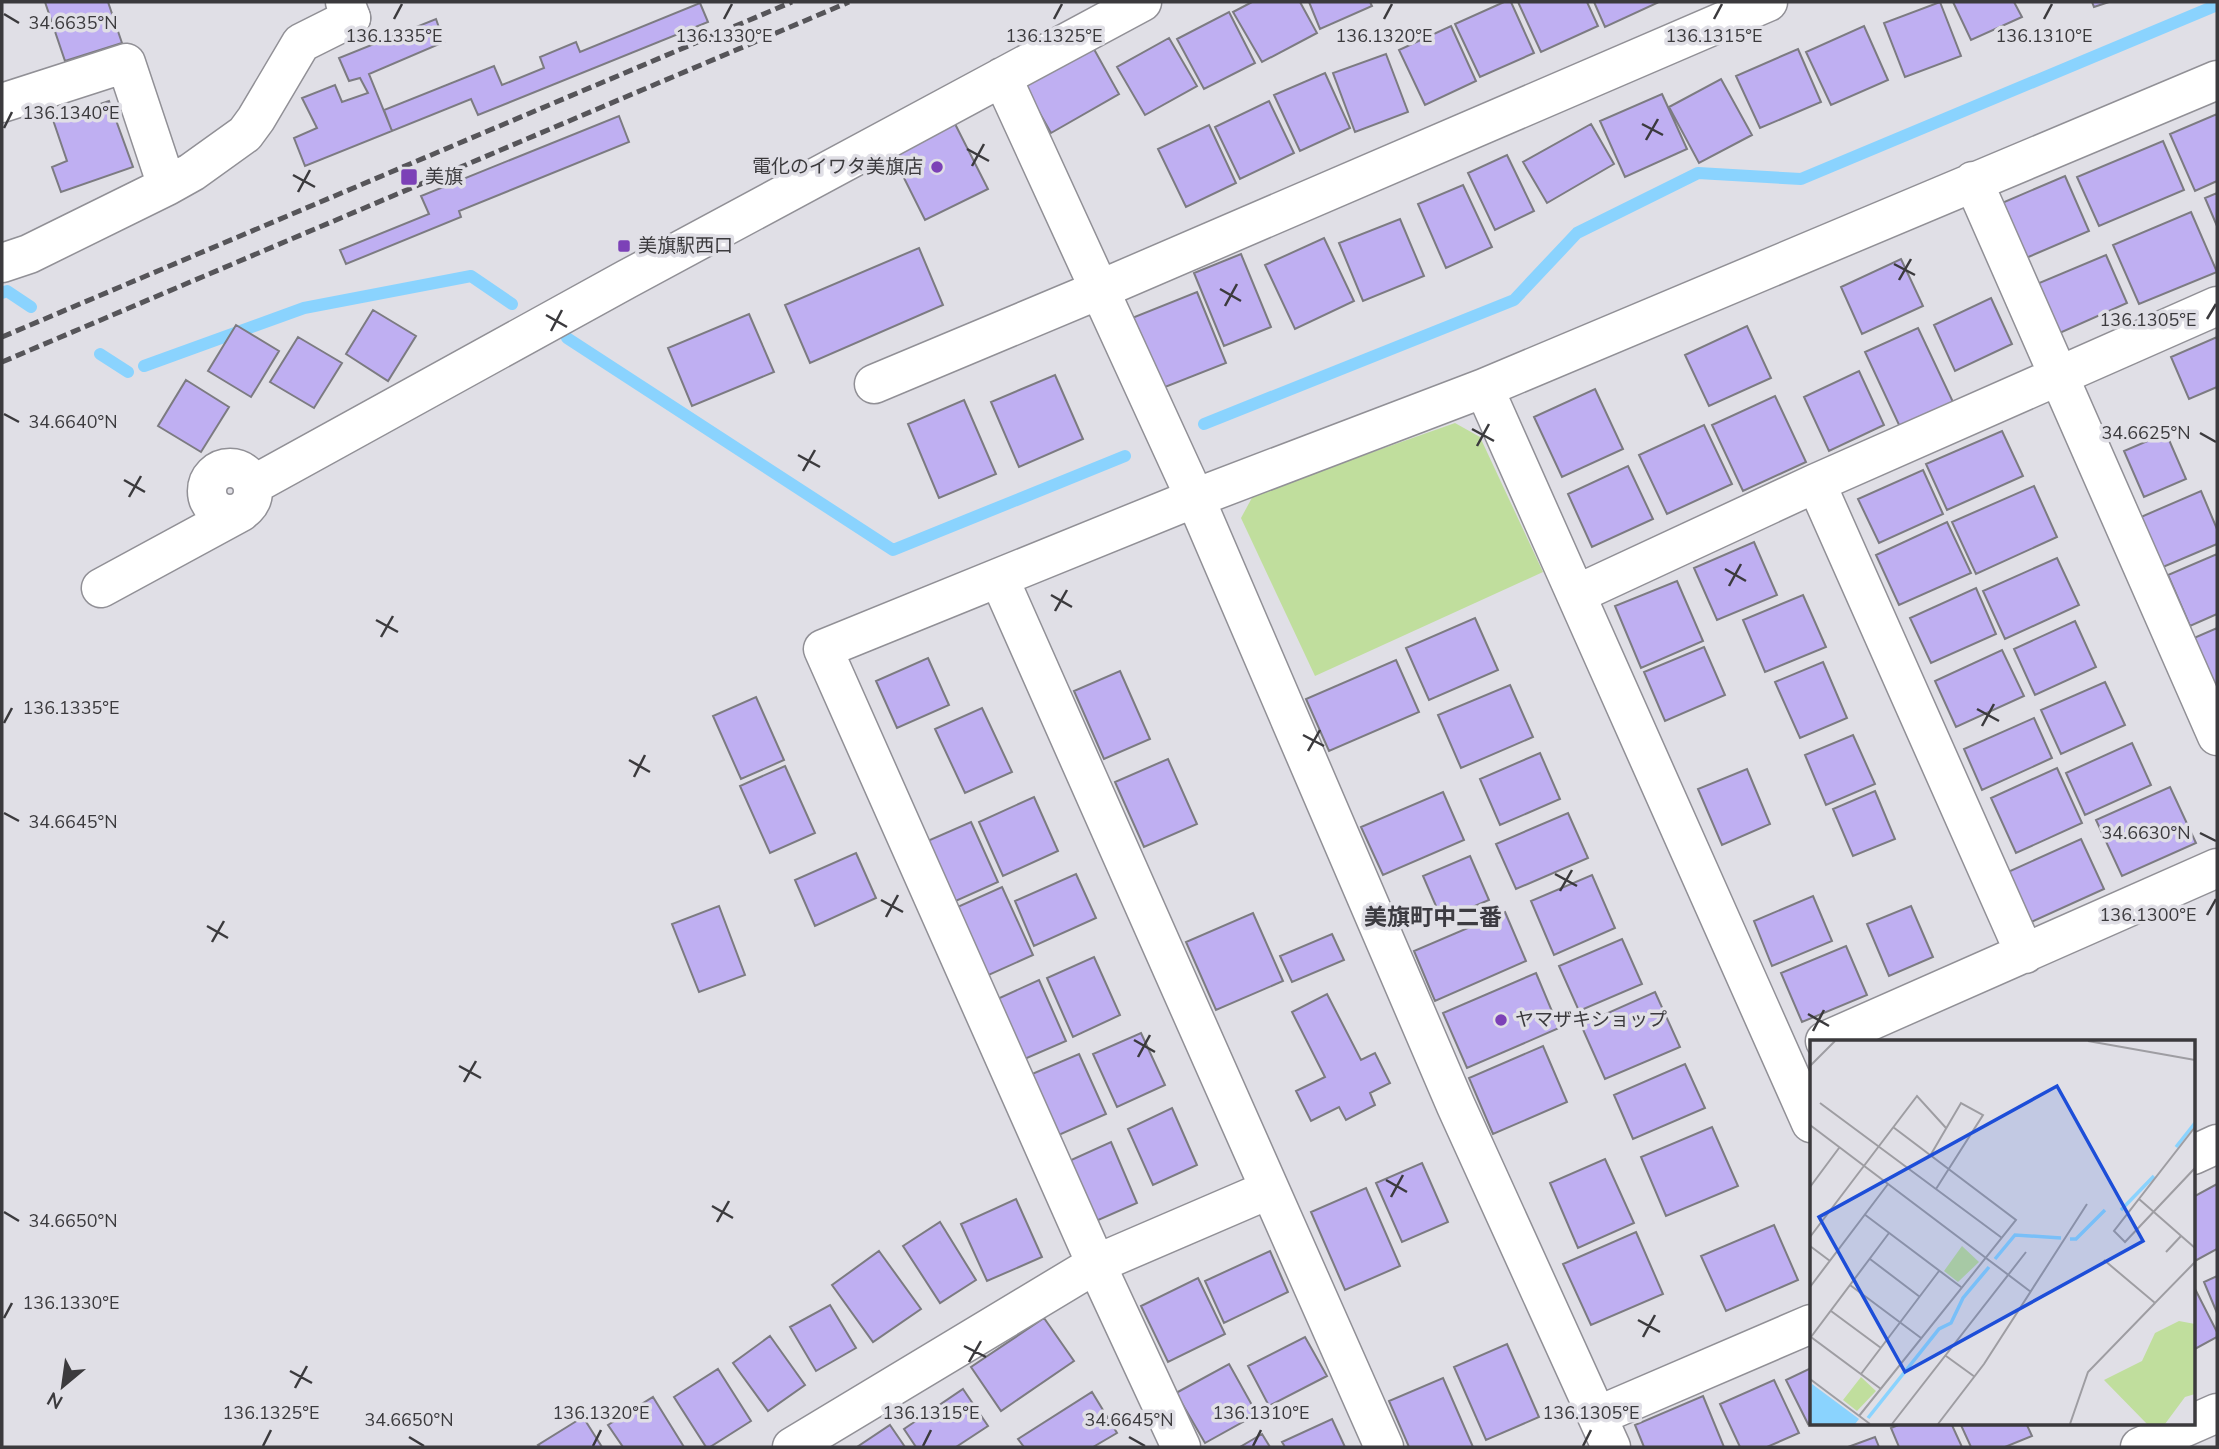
<svg xmlns="http://www.w3.org/2000/svg" width="2219" height="1449" viewBox="0 0 2219 1449" font-family="'Nunito Sans','Noto Sans JP',sans-serif">
<rect width="100%" height="100%" fill="#e0dfe6"/>
<path fill="#c0de9d" d="M1455,423L1480,437L1543,572L1315,676L1241,518L1254,494Z"/>
<g fill="none" stroke-linecap="round" stroke-linejoin="round">
<path stroke="#8ad3fe" stroke-width="12" d="M2,293L7,291L31,307
M567,338L893,550L1125,456
M100,354L128,372
M144,366L304,308L471,276L512,304
M1204,424L1514,300L1577,233L1698,173L1801,179L2217,5"/>
</g>
<path fill="#bfaff2" stroke="#7c7b81" stroke-width="2" d="M45,2H108L122,43L65,61Z
M1252,2H1300L1317,33L1262,62L1233,12Z
M1309,2H1370L1372,6L1320,29Z
M1504,2H1511L1534,53L1480,77L1455,24Z
M1518,2H1587L1598,26L1541,52Z
M1594,2H1656L1657,3L1605,27Z
M1940,2L1961,56L1905,77L1884,23Z
M1953,2H2014L2022,17L1971,40Z
M2092,2H2109L2094,7Z
M700,3L708,22L478,115L471,99L392,131L384,110L494,66L502,85L544,68L540,57L576,42L580,52Z
M1229,12L1255,63L1204,89L1177,39Z
M436,19L444,42L369,74L392,131L305,166L294,138L317,128L302,98L335,85L342,102L368,93L360,78L349,81L339,58Z
M1451,26L1476,81L1425,105L1399,50Z
M1864,26L1888,80L1831,105L1806,52Z
M1169,38L1197,86L1145,115L1117,67Z
M1090,42L1119,94L1051,133L1021,80Z
M1798,49L1821,102L1760,128L1736,76Z
M1386,54L1408,112L1355,132L1333,73Z
M1325,73L1350,128L1300,151L1274,95Z
M1721,79L1752,135L1699,163L1669,107Z
M1662,94L1687,149L1625,177L1600,121Z
M109,101L133,167L61,192L52,167L67,161L53,120Z
M1269,101L1294,153L1240,179L1215,127Z
M950,114L988,189L925,220L887,144Z
M2217,114V181L2195,191L2170,134Z
M619,116L629,142L459,211L461,217L346,264L340,250L429,214L421,196Z
M1591,124L1614,164L1547,203L1523,162Z
M1209,125L1236,183L1186,207L1158,149Z
M2163,141L2184,190L2099,226L2077,177Z
M1507,155L1534,211L1495,230L1468,173Z
M2065,176L2089,231L2019,261L1995,206Z
M1463,185L1492,247L1446,268L1418,204Z
M2217,193V226L2205,198Z
M2191,212L2217,272L2139,304L2113,245Z
M1400,219L1424,276L1363,301L1339,243Z
M1324,238L1354,301L1295,329L1265,265Z
M919,248L943,305L810,363L785,305Z
M1241,254L1271,327L1224,346L1194,273Z
M2106,255L2127,303L2053,336L2032,286Z
M1901,259L1923,306L1862,334L1841,287Z
M1197,292L1226,363L1160,389L1132,318Z
M1991,298L2012,344L1955,371L1934,325Z
M373,310L416,336L388,381L346,354Z
M749,314L774,372L692,406L668,348Z
M236,325L279,351L251,397L208,371Z
M1747,326L1771,378L1709,406L1685,355Z
M1918,328L1953,402L1900,427L1865,352Z
M298,337L342,363L314,408L270,382Z
M2217,337V387L2189,399L2171,357Z
M1859,371L1884,425L1829,451L1804,397Z
M1055,375L1083,439L1019,467L991,402Z
M186,380L229,407L201,452L158,426Z
M1595,389L1623,449L1562,477L1534,417Z
M1775,396L1806,462L1743,491L1712,425Z
M964,400L996,474L939,498L908,424Z
M1704,425L1732,484L1667,514L1639,455Z
M2002,431L2023,476L1947,510L1926,464Z
M2166,433L2186,479L2144,497L2124,451Z
M1628,466L1653,519L1592,547L1568,494Z
M1923,470L1943,514L1879,543L1858,499Z
M2034,486L2057,537L1976,574L1952,522Z
M2201,491L2217,529V544L2156,570L2134,520Z
M1947,522L1971,573L1899,605L1876,555Z
M1754,542L1777,595L1717,620L1694,568Z
M2217,554V614L2190,626L2168,575Z
M2057,558L2079,605L2005,639L1983,591Z
M1677,581L1703,641L1641,668L1615,606Z
M1976,588L1996,634L1931,663L1910,618Z
M1803,595L1826,647L1765,672L1743,620Z
M1475,618L1498,670L1429,700L1406,648Z
M2075,621L2096,667L2035,695L2014,649Z
M2217,628V683L2208,687L2187,641Z
M1704,647L1725,695L1665,721L1644,672Z
M2002,650L2024,696L1956,727L1935,681Z
M928,658L949,705L897,728L876,681Z
M1396,660L1419,712L1329,751L1306,699Z
M1823,662L1847,718L1800,738L1775,682Z
M1120,671L1150,739L1104,759L1074,691Z
M2105,682L2125,725L2061,754L2041,710Z
M1510,685L1533,737L1461,768L1438,715Z
M756,697L784,760L741,779L713,716Z
M982,708L1012,772L965,793L935,729Z
M2034,718L2052,758L1982,790L1964,749Z
M1853,735L1875,784L1826,805L1805,755Z
M2132,743L2151,785L2085,815L2066,773Z
M1540,753L1560,799L1500,825L1480,779Z
M1168,759L1197,824L1144,847L1115,782Z
M785,766L815,833L770,853L740,786Z
M2057,768L2082,823L2016,853L1991,798Z
M1747,769L1770,824L1722,845L1698,789Z
M2170,787L2196,843L2122,876L2096,820Z
M1875,791L1895,839L1853,856L1833,809Z
M1443,792L1464,840L1383,875L1361,827Z
M1034,797L1058,851L1003,876L979,822Z
M1568,813L1588,858L1516,889L1496,844Z
M971,822L998,882L949,904L923,843Z
M2081,839L2104,889L2031,922L2008,872Z
M856,853L876,898L815,926L795,880Z
M1470,856L1489,900L1442,920L1423,876Z
M1076,874L1096,918L1034,946L1015,901Z
M1592,875L1615,928L1554,955L1531,901Z
M1002,887L1033,955L973,982L942,914Z
M1813,896L1832,941L1772,966L1754,921Z
M719,906L745,975L699,992L672,924Z
M1911,906L1933,957L1889,976L1867,924Z
M1505,912L1526,961L1435,1001L1414,951Z
M1253,913L1283,981L1216,1010L1186,942Z
M1332,934L1344,960L1292,982L1280,956Z
M1622,939L1642,984L1579,1011L1559,966Z
M1846,946L1867,995L1802,1022L1781,973Z
M1094,957L1120,1015L1073,1037L1047,978Z
M1536,973L1559,1028L1467,1068L1443,1013Z
M1039,980L1066,1041L1020,1061L993,1001Z
M1655,992L1680,1047L1605,1079L1581,1025Z
M1327,994L1361,1060L1375,1053L1390,1083L1370,1093L1375,1105L1346,1120L1339,1107L1311,1121L1296,1091L1325,1077L1292,1012Z
M1141,1033L1165,1085L1117,1107L1093,1054Z
M1543,1046L1567,1102L1493,1134L1469,1078Z
M1079,1054L1106,1114L1052,1138L1025,1077Z
M1685,1064L1705,1108L1633,1139L1614,1095Z
M1172,1108L1197,1165L1153,1185L1128,1129Z
M1712,1127L1738,1186L1666,1216L1641,1157Z
M1111,1142L1137,1203L1096,1221L1069,1161Z
M1605,1159L1634,1223L1578,1248L1550,1183Z
M1422,1163L1448,1222L1402,1242L1376,1183Z
M2217,1184V1249L2193,1262V1197Z
M1366,1188L1400,1266L1345,1290L1311,1212Z
M1016,1199L1042,1257L987,1281L961,1224Z
M940,1222L976,1280L940,1303L903,1246Z
M1774,1225L1798,1280L1726,1311L1701,1256Z
M1636,1232L1663,1294L1591,1325L1563,1264Z
M879,1251L921,1309L873,1342L832,1285Z
M1270,1251L1288,1292L1224,1323L1205,1281Z
M2217,1276V1313L2204,1282Z
M1198,1278L1225,1334L1168,1362L1141,1306Z
M2193,1285L2217,1332V1337L2193,1350Z
M830,1305L856,1348L816,1371L790,1327Z
M1044,1318L1074,1361L1001,1411L971,1367Z
M770,1336L805,1385L768,1411L733,1363Z
M1305,1337L1327,1376L1269,1406L1248,1366Z
M1507,1344L1539,1417L1486,1440L1454,1367Z
M1229,1364L1257,1414L1205,1443L1176,1393Z
M1811,1368V1422L1808,1424L1786,1380Z
M718,1369L751,1421L710,1447H706L674,1397Z
M1443,1378L1473,1447H1409L1389,1401Z
M1774,1380L1799,1433L1767,1447H1740L1720,1404Z
M963,1389L988,1426L956,1447H916L904,1429Z
M1092,1392L1117,1433L1093,1447H1024L1018,1439Z
M1703,1396L1724,1447H1644L1635,1425Z
M653,1397L684,1447H623L608,1425Z
M583,1417L602,1447H540L538,1445Z
M1332,1419L1345,1447H1285L1282,1442Z
M1903,1423H1951L1962,1447H1899L1891,1428Z
M1960,1423H2026L2032,1436L2005,1447H1971Z
M890,1425L905,1447H857Z
M1262,1434L1270,1447H1240Z
M1875,1437L1879,1447H1848Z"/>
<g fill="none" stroke-linecap="round" stroke-linejoin="round">
<defs>
<path id="minor" d="M1002,77L1195,498L1456,1106L1611,1447
M2,103L126,63L167,186L29,254L2,263
M1973,181L2217,736
M167,186L192,172L245,134L256,119L301,43L351,18
M874,384L1101,289L1768,2
M1484,388L1811,1123
M207 491a23 23 0 1 1 46 0a23 23 0 1 1-46 0Z
M1816,483L2025,954
M253,485L627,279L1142,2
M999,578L1384,1447
M101,588L241,512
M1577,594L1816,483L2217,306
M1825,1041L2217,868
M2193,1155L2217,1144
M1597,1416L1811,1324
M792,1447L1096,1264L1268,1190
M1181,1447L1096,1264L823,649L1195,498L1484,388L2217,80
M2140,1447L2217,1413"/>
<path id="major" d="M345,2L351,18"/>
</defs>
<use href="#minor" stroke="#919096" stroke-width="41"/>
<use href="#major" stroke="#919096" stroke-width="41"/>
<use href="#minor" stroke="#fff" stroke-width="38"/>
<use href="#major" stroke="#fff" stroke-width="38"/>
<path stroke="#565559" stroke-width="5" stroke-dasharray="10 5" stroke-linecap="butt" d="M2,337L792,2
M2,362L849,2"/>
</g>
<path fill="none" stroke="#3b3a3d" stroke-width="2.5" d="M4,14L19,23M394,19L402,4M724,19L732,4M1054,19L1062,4M1384,19L1392,4M1714,19L1722,4M2044,19L2052,4M1642,124L1663,135M4,128L12,112M1646,140L1658,119M967,149L989,161M972,166L984,144M293,175L315,187M298,192L310,170M1894,264L1915,275M1899,280L1911,259M1220,289L1241,301M1225,306L1237,284M546,315L567,327M2207,319L2216,304M551,331L562,310M4,414L19,422M1472,429L1494,441M2200,433L2216,442M1477,446L1489,424M798,455L820,467M803,471L815,450M124,480L145,492M129,497L141,476M1725,569L1746,581M1729,586L1741,564M1051,595L1072,607M1055,611L1067,590M376,620L398,632M381,637L393,616M1977,709L1999,721M4,723L12,708M1982,726L1994,704M1303,735L1324,746M1308,751L1320,730M629,760L650,772M634,777L645,755M4,813L19,821M2200,833L2216,841M1555,874L1577,886M1560,891L1572,870M881,900L903,912M2207,915L2216,899M886,917L898,895M207,926L228,938M212,942L224,921M1808,1014L1829,1026M1813,1031L1824,1010M1134,1040L1155,1052M1138,1057L1150,1035M459,1066L481,1078M464,1082L476,1061M1386,1180L1407,1192M1391,1197L1403,1175M712,1206L733,1218M4,1212L19,1221M717,1222L729,1201M4,1318L12,1303M1638,1320L1660,1332M1643,1337L1655,1315M964,1346L986,1357M969,1362L981,1341M290,1371L312,1383M295,1388L307,1366M409,1437L424,1446M1129,1437L1145,1446M263,1446L271,1430M593,1446L601,1430M923,1446L931,1430M1253,1446L1261,1430M1583,1446L1591,1430"/>
<g fill="#7c41b7" stroke="#e0dfe6" stroke-width="2.5">
<circle cx="937" cy="167" r="7"/>
<rect x="400" y="168" width="18" height="18" rx="3.5"/>
<rect x="617" y="239" width="14" height="14" rx="3.5"/>
<circle cx="1501" cy="1020" r="7"/>
</g>
<g text-anchor="middle" dominant-baseline="central" stroke-width="7" stroke-linejoin="round" paint-order="stroke">
<g font-size="19" fill="#3b3a3d" stroke="#e0dfe6" text-anchor="start">
<text x="923" y="167" text-anchor="end">電化のイワタ美旗店</text>
<text x="425" y="177">美旗</text>
<text x="638" y="246">美旗駅西口</text>
<text x="1515" y="1020">ヤマザキショップ</text>
</g>
<g font-size="23" font-weight="bold" fill="#3c3b41" stroke="#e0dfe6">
<text x="1433" y="917">美旗町中二番</text>
</g>
</g>
<g transform="translate(1810 1040)">
<rect width="385" height="385" fill="#e0dfe6"/>
<path d="M152,206L169,222L148,242L134,231ZM369,281L385,284V354L375,357L355,384H337L294,340L332,321L345,293ZM51,337L66,351L47,371L33,360Z" fill="#c0de9d"/>
<path d="M2,344L49,379L45,384H0Z" fill="#8ad3fe"/>
<path fill="none" stroke="#8ad3fe" stroke-width="3.5" d="M366,107L385,83M311,170L344,136M260,199H266L295,170M185,219L205,195L251,198M58,378L129,289L141,283L153,258L179,227"/>
<path fill="none" stroke="#9e9da2" stroke-width="2" d="M278,1L385,20M0,26L25,1M10,63L192,198M0,85L221,252M385,87L304,191L315,202L385,128M120,116L151,63L173,75L126,149M0,147L29,108M329,159L385,208M54,174L151,247M0,197L107,56L136,88M0,206L20,221M356,212L371,196M60,219L110,257M294,220L345,263L385,222M40,245L111,298M0,247L78,144M21,271L71,308M136,316L165,337M51,334L129,231M0,339L60,384M71,349L1,297L79,193M49,376L206,180L83,87M82,384L216,212M128,384L174,324L277,164M260,384L278,332L345,263"/>
<path fill="#1d4ed8" fill-opacity="0.15" stroke="#1d4ed8" stroke-width="3.5" d="M247,46L333,201L95,332L9,177Z"/>
<rect width="385" height="385" fill="none" stroke="#3b3a3d" stroke-width="3.5"/>
</g>
<g font-size="18" text-anchor="middle" fill="#3b3a3d" stroke="#e0dfe6" stroke-width="7" stroke-linejoin="round" paint-order="stroke">
<text x="73" y="29">34.6635°N</text>
<text x="394" y="42">136.1335°E</text>
<text x="724" y="42">136.1330°E</text>
<text x="1054" y="42">136.1325°E</text>
<text x="1384" y="42">136.1320°E</text>
<text x="1714" y="42">136.1315°E</text>
<text x="2044" y="42">136.1310°E</text>
<text x="71" y="119">136.1340°E</text>
<text x="2148" y="326">136.1305°E</text>
<text x="73" y="428">34.6640°N</text>
<text x="2146" y="439">34.6625°N</text>
<text x="71" y="714">136.1335°E</text>
<text x="73" y="828">34.6645°N</text>
<text x="2146" y="839">34.6630°N</text>
<text x="2148" y="921">136.1300°E</text>
<text x="73" y="1227">34.6650°N</text>
<text x="71" y="1309">136.1330°E</text>
<text x="271" y="1419">136.1325°E</text>
<text x="601" y="1419">136.1320°E</text>
<text x="931" y="1419">136.1315°E</text>
<text x="1261" y="1419">136.1310°E</text>
<text x="1591" y="1419">136.1305°E</text>
<text x="409" y="1426">34.6650°N</text>
<text x="1129" y="1426">34.6645°N</text>
</g>
<rect width="2219" height="1449" fill="none" stroke="#3b3a3d" stroke-width="7"/>
<g transform="translate(63 1386) rotate(209)" stroke="#e0dfe6" stroke-width="5" paint-order="stroke">
<path d="M0-5L12 26L0 18L-12 26Z" fill="#3b3a3d"/>
<text y="-10" font-size="19" font-weight="bold" text-anchor="middle" fill="#3b3a3d">N</text>
</g>
</svg>
